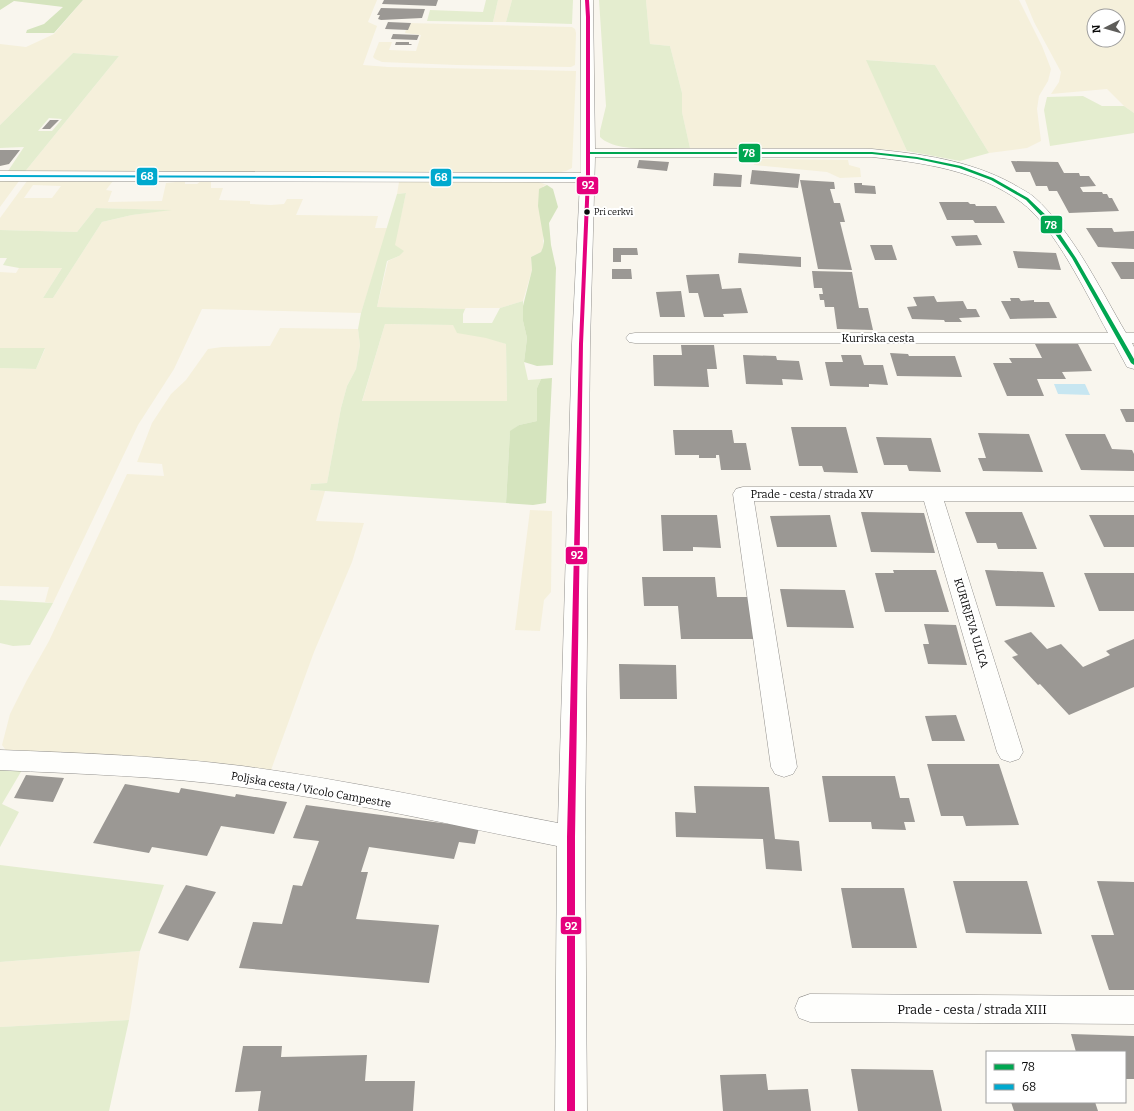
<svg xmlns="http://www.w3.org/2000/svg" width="1134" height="1111" viewBox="0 0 1134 1111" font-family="Bitter,serif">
<rect width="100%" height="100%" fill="#f9f6ee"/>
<path fill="#f5f0db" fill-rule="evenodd" d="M83,0H377L368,22L377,26L363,65L388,67L576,71L572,168L566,171L555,173L23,174L119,56L73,53L0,125V44L26,47L54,34Z
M498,0H512L506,22H493Z
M646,0H1019L1042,46L1051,69L1048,81L1039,96L1037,109L1041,141L1027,148L989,153L935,65L867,60L907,151L863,148H690L682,112V93L670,46L650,44Z
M1025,0H1134V113L1124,106L1107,89L1051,94L1059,82L1061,72L1034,22ZM1094,16H1118V40L1101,41L1094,40V37L1091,35H1094Z
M408,23L572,27L575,29L576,33L575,65L571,67L457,65L382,62L375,59L373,57L379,42H392L389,50L416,51L421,35L405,33Z
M753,159L848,160L849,165L860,168L861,177L840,178L827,172L754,165Z
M405,180L536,181L547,185L543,186V247L541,252L531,257L532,270L523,301L500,308H466L465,309L377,307L388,261L399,256L394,246L406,193L397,194L399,182Z
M0,181H19L0,207Z
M27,181H113L106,190L112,191L108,202L162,201L166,183L185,181V184H197L201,181H211V188H223L219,200L250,201V204L271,205L284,204L287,199H303L296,215L378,216L375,228H388L361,313L202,309L174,369L138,425L53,603L45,602L49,587L0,586V368L36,369L45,349L0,348V272L16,273L19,268H62L43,298H53L102,222L132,215L168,210L96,208L77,232L0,230V218ZM33,185L61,186L52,198H24Z
M385,324L453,325L506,344L507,401L362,402Z
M280,328L358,329L360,345L356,369L347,386L341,408L327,483L311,484L310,490L325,491L316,521L364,523L352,562L314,652L271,770L8,753L2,745L10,714L27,680L49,641L127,474L164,476L162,464L137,462L152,423L171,394L186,380L208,349L222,347L270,346Z
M530,510L552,511L551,592L544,600L540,631L515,630Z
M140,951L129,1020L0,1027V962Z"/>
<path fill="#e4edcf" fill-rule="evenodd" d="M486,0H498L493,22L427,21L430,10L483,12Z
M512,0H573L572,24L506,22Z
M599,0H646L650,44L670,46L682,93V112L690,148C667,148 617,154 600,137V131L606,106Z
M73,53L119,56L23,174H6L24,147L0,148V125ZM49,118L62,119L52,131H38Z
M866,60L935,65L989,153L960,161L907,151Z
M1083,96L1102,106H1124L1134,113V133L1050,146L1044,110L1047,97Z
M406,193L395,245L404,251L399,256L387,261L377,307L465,309L463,314V323H492L500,308L523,301V321L527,338L524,362L528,380L541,379L537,388V421L519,425L510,432L506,503L310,490L311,484L327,483L341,408L347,386L356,369L360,345L358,329L361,313L397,194ZM385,324L453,325L457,333L486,338L506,344L507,401H362Z
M96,208L172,210L132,215L102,222L53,298H43L62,268H19L3,265L7,258H0V230L77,232Z
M0,348H45L36,369L0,368Z
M0,600L53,603L30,645L13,646L0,643Z
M0,770H22L2,804L19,812L0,847Z
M0,865L164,885L140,951L0,962Z
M129,1020L109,1111H0V1027Z"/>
<path fill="#d5e4be" d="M0,0H83L54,33H26L27,30L44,24L63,7L14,1L0,10Z
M547,185L553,189L558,207L549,223L551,245L556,268L553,365L537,366L524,362L527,338L523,321V306L532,270L531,257L541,252L543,247L544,241L538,206L539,189Z
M552,378L546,503L533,505L506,503L510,431L519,425L537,421V388L541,379Z"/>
<path fill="#c7e6f1" d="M1054,384H1085L1090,395L1058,394Z"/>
<path fill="#9b9894" d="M384,0H438L436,6L382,4Z
M381,8L425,9L422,18L381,20L378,19L380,15H377Z
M388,22L411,23L408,30L385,29Z
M393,34L419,35L417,40L391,39Z
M396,42H409V44H412L411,45H395Z
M50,120H59L50,129H42Z
M0,150H20L9,164L0,166Z
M639,160L669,162L667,171L637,168Z
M1011,161L1058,162L1064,173H1079L1080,176H1089L1096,186L1080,187L1083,192H1102L1103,194H1107L1109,198H1112L1119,211L1069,213L1057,191H1049L1047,186H1036L1030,172H1016Z
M752,170L800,174L798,188L750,184Z
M714,173L742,175L741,187L713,186Z
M800,180L834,182L835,189H830L834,203H840L845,222H840L852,270L818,269Z
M854,183H862V185L875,186L876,194L855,193Z
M939,202H968L970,204H975L976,206H996L1005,223H975L973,220H947Z
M1086,228H1112L1114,232L1134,231V249L1098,247Z
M977,235L982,245L956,246L951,236Z
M870,245H892L897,260H875Z
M613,248H637L638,255H621V262H613Z
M1013,251L1056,253L1061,270L1018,268Z
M739,253L801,257V267L738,263Z
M1111,262H1134V279H1121Z
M612,269H631L632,279H612Z
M812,271L852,272L859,308H868L873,330L837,329L834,307H825L824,300H820L819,294H823L822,288H814Z
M719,274L722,289L741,288L748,313L723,314L724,317H704L698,293H689L686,275Z
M681,291L685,317H660L656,292Z
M934,296L937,302L963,301L967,309H976L980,317L959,318L962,322H945L944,320L912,319L907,307L917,306L913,297Z
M1010,298H1019L1021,301L1034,300V302H1049L1057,318L1010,319L1001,301H1011Z
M1035,344H1078L1092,371L1062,372L1066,379H1037L1044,396H1007L993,363H1012L1009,358H1042Z
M681,345H714L717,369H707L709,387L654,386L653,355H682Z
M890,353L908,354L909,356H955L962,377L897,376Z
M743,355L776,356L777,360L799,361L803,380L782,379L783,385L746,384Z
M841,355H861L864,365H883L888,385L869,384V387L830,386L825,362H843Z
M1120,409H1134V422H1126Z
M791,427H846L858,473L824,472L822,466H799Z
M673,430H732L734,443H746L751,470H721L719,455H716V458H699V455H675Z
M978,433L1029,434L1043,472L983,471L978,458H986Z
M1065,434H1105L1112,449L1132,450L1134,454V471L1081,470Z
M876,437L931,438L941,472L909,471L907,465H884Z
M861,512L924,513L935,553L871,552Z
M965,512H1022L1037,549H998L996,543H977Z
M661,515H717L721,548L693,547V551H663Z
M830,515L837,547H777L770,516Z
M1089,515H1134V547H1104Z
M893,570H936L949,612H885L875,573H894Z
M985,570L1043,572L1055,607L996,606Z
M1084,573H1134V611H1099Z
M642,577H715L717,597H749L755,639H681L678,606H644Z
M780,589L845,590L854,628L787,627Z
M924,624L956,625L967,665L928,664L923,644H929Z
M1031,632L1047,649L1061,644L1083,667L1110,655L1106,651L1134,639V687L1069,715L1040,684L1038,685L1012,657L1018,655L1004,641Z
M619,664L676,665L677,699H620Z
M956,715L965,741H932L925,716Z
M927,764H999L1019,825L966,826L963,816H941Z
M26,775L64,778L53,802L14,798Z
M822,776H895L900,798H909L915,822H904L906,830L872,829L871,822H829Z
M125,784L179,793L181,788L235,797L236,794L287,802L274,834L221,826L207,856L152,847L149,853L93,843Z
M694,786L769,787L775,839L799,841L802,871L766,869L763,839L676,837L675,812L696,813Z
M306,805L479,828L475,844L459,842L454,859L369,847L361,872H368L356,919L439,925L429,983L239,968L253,922L282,924L293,885L302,886L319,841L293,838Z
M953,881H1027L1042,934L966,933Z
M1097,881L1134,882V990H1109L1091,935H1114Z
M186,885L216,892L188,941L158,933Z
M841,888H904L917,948H852Z
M1071,1034L1134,1036V1079H1125V1052H1076Z
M243,1046H282L281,1057L367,1055L365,1081H415L413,1111H258L261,1091L235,1092Z
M851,1069L933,1070L942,1111H858Z
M766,1074L768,1090L808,1089L811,1111H723L720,1075Z
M1011,1102H1095L1098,1111H1014Z"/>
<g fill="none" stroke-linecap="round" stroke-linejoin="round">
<defs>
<path id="minor" d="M581,0H593L595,149H872C921,154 969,160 1013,184C1019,188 1028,192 1034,197C1073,232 1099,287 1126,333H1134V343H1132L1134,347V369L1127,367L1114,343H635L629,342L626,338L629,334L635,333H1108C1087,295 1055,227 1021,202C977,170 924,163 872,157H595L590,344L585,837L587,1111H555L557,846C452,825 348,801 242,787C162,776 81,774 0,770V750C81,753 162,756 242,766C348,780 453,803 558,823L572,344L580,182L0,181V171L581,173Z
M743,487H1134V501H944L1023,752L1019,759L1010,762L1001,759L997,752L924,501H754L797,767L793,774L784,777L775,774L771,767L733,494L736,489Z
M810,994L1134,996V1024L810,1022L799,1018L795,1008L799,998Z"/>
</defs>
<use href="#minor" stroke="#92908d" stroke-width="1"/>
<use href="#minor" fill="#fefefc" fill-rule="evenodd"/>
<defs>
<path id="bus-1" d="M587,152H872L917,157L961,166L993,178L1028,198L1050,219L1076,258L1134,359V365L1131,363L1072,258L1046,221L1026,200L991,180L959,168L917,159L872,154H588L586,153Z"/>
<path id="bus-2" d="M0,175L588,177L590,178L588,179L0,177Z"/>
<path id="bus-3" d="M585,0H589L590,17V178L583,344L575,837V1111H567V837L579,344L586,178V17Z"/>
</defs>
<use href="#bus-1" stroke="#fff" stroke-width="3"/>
<use href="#bus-2" stroke="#fff" stroke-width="3"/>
<use href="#bus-3" stroke="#fff" stroke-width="3"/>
<use href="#bus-1" fill="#00a651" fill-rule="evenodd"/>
<use href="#bus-2" fill="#00a9ce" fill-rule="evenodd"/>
<use href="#bus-3" fill="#e5007d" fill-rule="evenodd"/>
</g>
<circle fill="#0a0a0a" stroke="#fff" stroke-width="1.5" cx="587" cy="212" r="3.5"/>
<g text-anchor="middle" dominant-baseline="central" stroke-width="4" stroke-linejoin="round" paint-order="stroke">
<g font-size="9" fill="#0a0a0a" stroke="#fff" text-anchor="start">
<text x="594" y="212">Pri cerkvi</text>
</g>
<g font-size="11" fill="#0a0a0a" stroke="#fff">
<text x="878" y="338">Kurirska cesta</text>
<text x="812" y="494">Prade - cesta / strada XV</text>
<text transform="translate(971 623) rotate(73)">KURIRJEVA ULICA</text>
<text transform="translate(311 790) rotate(10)">Poljska cesta / Vicolo Campestre</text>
</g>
<g font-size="13" fill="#0a0a0a" stroke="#fff">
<text x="972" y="1009">Prade - cesta / strada XIII</text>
</g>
</g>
<g stroke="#fff" stroke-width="1.5">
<rect x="738" y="143" width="23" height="20" rx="4" fill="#00a651"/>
<rect x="136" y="167" width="22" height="19" rx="4" fill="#00a9ce"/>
<rect x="430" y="168" width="22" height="19" rx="4" fill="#00a9ce"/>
<rect x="576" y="176" width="23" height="19" rx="4" fill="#e5007d"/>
<rect x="1040" y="215" width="23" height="19" rx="4" fill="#00a651"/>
<rect x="565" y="546" width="23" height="19" rx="4" fill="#e5007d"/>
<rect x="560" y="916" width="22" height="19" rx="4" fill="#e5007d"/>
</g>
<g font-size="11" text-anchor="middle" font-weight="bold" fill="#fff">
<text x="749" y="157">78</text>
<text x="147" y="180">68</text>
<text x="441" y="181">68</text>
<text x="588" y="189">92</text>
<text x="1051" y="229">78</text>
<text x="577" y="559">92</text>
<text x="571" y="930">92</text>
</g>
<rect x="986" y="1051" width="140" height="52" fill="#ffffff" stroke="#9d9d9d"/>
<rect x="994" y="1064" width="20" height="6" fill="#00a651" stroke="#9d9d9d"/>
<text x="1022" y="1071" font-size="12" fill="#0a0a0a">78</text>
<rect x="994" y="1084" width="20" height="6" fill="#00a9ce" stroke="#9d9d9d"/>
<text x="1022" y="1091" font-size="12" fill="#0a0a0a">68</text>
<g transform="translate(1106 28) rotate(264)"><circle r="19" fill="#ffffff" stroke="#9d9d9d"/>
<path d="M0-3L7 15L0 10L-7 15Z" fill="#5e5d5a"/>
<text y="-6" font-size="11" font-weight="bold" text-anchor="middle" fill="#0a0a0a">N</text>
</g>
</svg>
